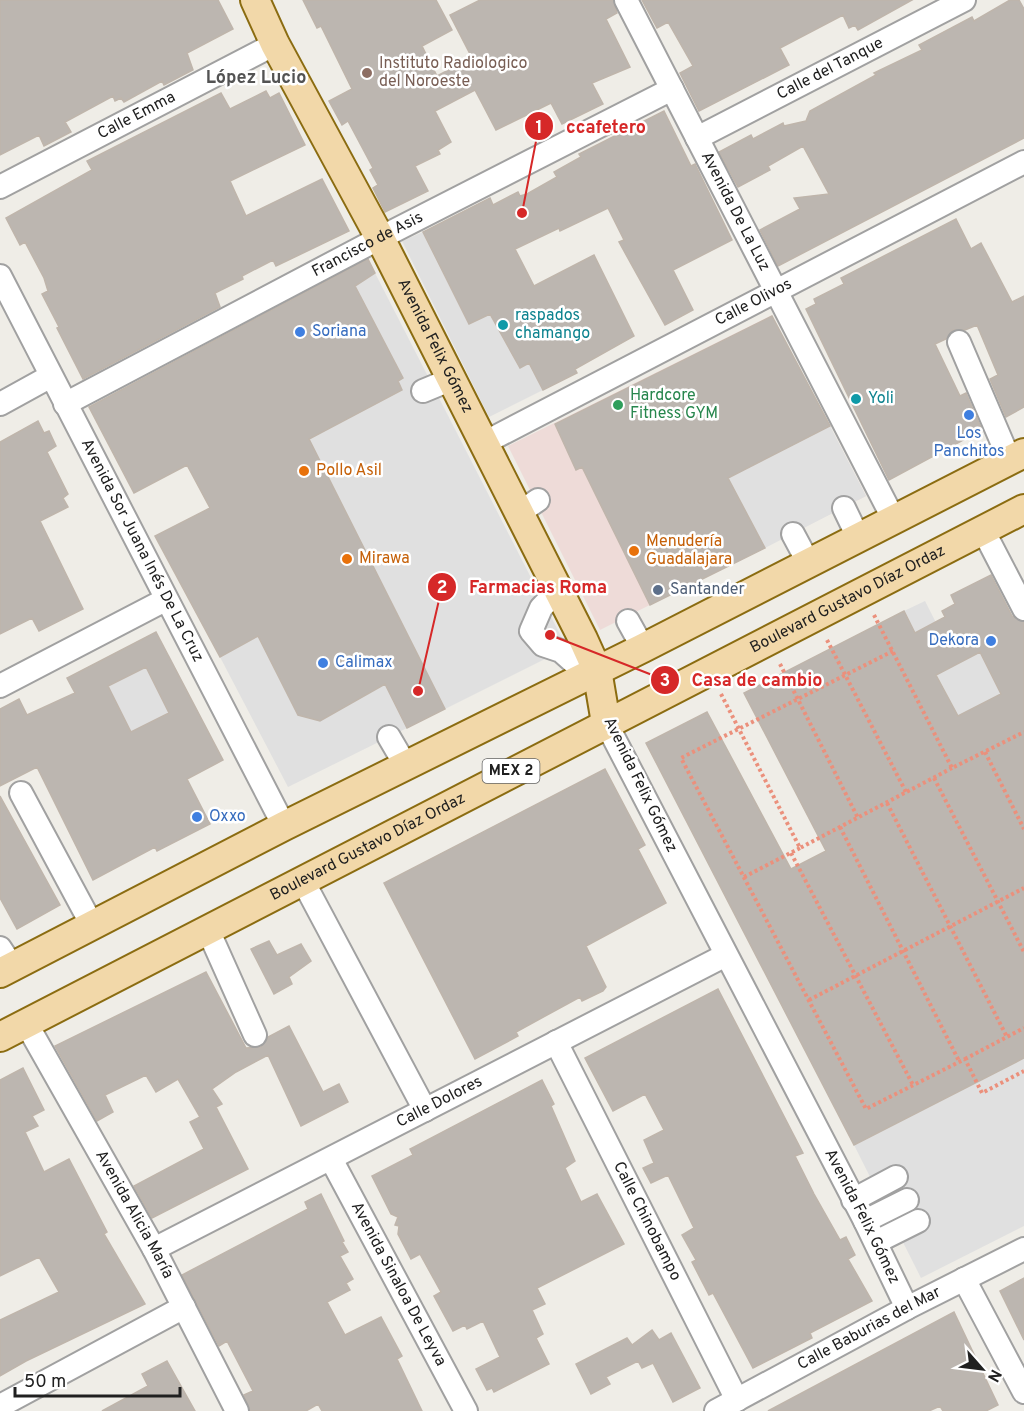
<svg xmlns="http://www.w3.org/2000/svg" width="1024" height="1411" viewBox="0 0 1024 1411" font-family="Overpass,sans-serif">
<rect width="100%" height="100%" fill="#efede7"/>
<path fill="#eedbd8" d="M772,315L866,496L600,630L508,446Z"/>
<path fill="#e0e0e0" d="M423,232L469,324L502,307L543,390L489,417L402,241Z
M375,273L567,648L445,709L304,430L403,378L355,286Z
M830,426L866,496L765,548L728,478Z
M925,601L957,664L980,652L1001,694L958,716L904,611Z
M258,636L298,715L320,721L385,684L407,728L288,787L220,657Z
M169,655L203,722L168,741L131,732L108,686Z
M1024,1058V1226L921,1278L854,1145Z"/>
<path fill="#bcb6b0" stroke="#bfb5ab" stroke-width="1.5" fill-rule="evenodd" d="M0,0H218L233,29L187,53L193,70L164,85L162,81L124,102L121,98L115,101L113,96L65,122L71,132L44,146L39,135L0,155Z
M303,0H436L452,30L422,46L437,76L472,58L450,15L480,0H613L617,13L606,19L630,67L592,83L603,104L562,124L551,103L496,130L475,90L435,111L451,142L438,150L440,154L415,166L428,191L385,212L373,188L378,185L370,170L373,168L348,121L342,125L329,101L352,89L321,26L317,28Z
M642,0H912L858,30L855,25L849,28L843,15L780,48L789,65L699,111L680,73L693,66L668,22L657,28Z
M1010,0H1019L1024,9V138L778,266L760,230L800,209L794,198L829,194L803,146L768,166L770,170L738,187L719,152L751,135L753,139L783,123L784,126L806,121L810,111L876,75L874,73L922,50L919,45L972,17L974,21Z
M266,91L270,98L279,93L305,145L230,181L246,216L322,179L349,231L276,266L273,260L242,276L243,279L215,293L220,307L83,379L57,328L59,327L42,294L48,291L44,278L25,242L20,245L6,218L92,170L87,161L221,93L230,109Z
M664,111L691,166L695,164L732,240L673,270L693,310L665,325L619,242L624,240L608,208L560,231L559,228L515,249L534,286L594,255L634,336L575,369L577,373L543,390L529,363L520,368L490,314L469,324L423,232L490,198L493,205L518,192L520,196L527,194L557,177L554,172L581,157L579,154Z
M956,219L971,249L981,243L1012,302L1024,296V407L1006,417L990,379L998,375L977,325L965,330H953L946,339L935,344L960,396L966,393L982,430L889,480L806,309L816,304L814,299L844,284L841,278Z
M368,259L375,273L355,286L403,378L398,381L402,390L309,439L445,709L407,728L385,684L320,721L298,715L258,636L220,657L155,536L210,508L187,465L134,493L89,407Z
M772,316L830,426L728,478L765,548L650,605L582,467L576,470L555,424Z
M38,421L44,433L49,431L56,446L47,452L68,494L63,498L68,507L40,521L83,609L39,631L32,618L0,634V442Z
M991,575L1012,616L1024,622V1058L854,1145L646,743L707,712L791,869L826,851L744,693L904,611L915,633L945,617L942,611L955,604L951,595ZM980,652L1001,694L958,716L936,675Z
M156,632L223,760L187,779L210,824L157,851L155,847L93,880L37,767L0,786V709L19,699L27,715L75,693L67,678ZM146,667L169,713L131,732L108,686Z
M605,769L645,845L638,849L666,903L586,946L606,987L603,991L582,1001L580,997L516,1032L518,1036L475,1059L384,883Z
M0,796L60,905L17,929L0,898Z
M269,941L277,955L301,944L311,961L289,977L292,984L274,994L251,949Z
M206,972L246,1048L261,1047L268,1037L289,1026L323,1092L339,1084L348,1102L301,1126L268,1055L236,1072L212,1089L222,1104L216,1107L248,1169L152,1218L134,1186L204,1149L190,1122L200,1117L178,1079L156,1092L146,1075L105,1095L113,1112L97,1121L55,1046Z
M718,989L803,1153L795,1156L814,1194L840,1240L846,1237L855,1255L848,1259L872,1301L810,1333L812,1338L753,1368L713,1293L709,1295L692,1262L696,1260L682,1235L694,1228L668,1175L651,1183L643,1168L654,1163L644,1140L664,1130L645,1094L613,1111L585,1058Z
M23,1068L44,1110L32,1116L38,1126L25,1132L44,1172L69,1159L107,1232L104,1234L145,1304L26,1361L0,1376V1320L59,1292L39,1257L0,1276V1080Z
M542,1080L554,1104L551,1106L575,1161L565,1168L581,1202L597,1194L624,1244L537,1288L545,1304L532,1310L543,1334L536,1338L549,1364L494,1392L492,1388L487,1390L476,1369L500,1357L483,1321L467,1329L465,1325L453,1331L434,1296L441,1292L420,1254L411,1259L398,1234L399,1226L395,1225L398,1217L391,1214L372,1176L413,1155L410,1149Z
M321,1194L344,1241L342,1242L348,1252L340,1256L353,1279L346,1283L350,1290L327,1302L345,1335L381,1317L402,1356L397,1359L422,1411H322L318,1404L306,1411H250L244,1395L253,1391L227,1341L219,1346L182,1275L308,1209L305,1202Z
M1024,1278V1340L1000,1291Z
M954,1312L998,1405L986,1411H943L940,1406L929,1411H768Z
M652,1330L659,1340L671,1333L700,1388L673,1402L653,1363L642,1368L638,1361L606,1377L610,1384L591,1394L576,1364L627,1338L632,1345Z
M167,1361L195,1411H102L148,1386L142,1374Z"/>
<g fill="none" stroke-linecap="round" stroke-linejoin="round">
<defs>
<g id="minor">
<path id="s1" d="M626,0L894,520"/>
<path id="s2" d="M697,138L964,0"/>
<path id="s3" d="M0,187L275,44"/>
<path id="s4" d="M0,276L284,826"/>
<path d="M959,342L1010,461"/>
<path d="M423,391L452,379"/>
<path d="M0,404L51,376"/>
<path id="s5" d="M65,404L380,238L672,89"/>
<path id="s6" d="M484,443L1024,162"/>
<path d="M844,508L858,537"/>
<path d="M519,513L538,500"/>
<path d="M983,530L1024,609"/>
<path d="M793,534L808,562"/>
<path d="M558,590L541,608L531,631L543,645L561,651L588,675"/>
<path d="M628,621L643,648"/>
<path d="M0,686L165,600"/>
<path id="s7" d="M606,723L865,1221L907,1308"/>
<path d="M389,737L406,766"/>
<path d="M21,793L92,925"/>
<path d="M303,881L425,1110"/>
<path d="M208,930L255,1035"/>
<path d="M0,948L12,966"/>
<path id="s8" d="M26,1023L154,1249L237,1411"/>
<path id="s9" d="M556,1042L737,1400"/>
<path id="s10" d="M331,1159L466,1411"/>
<path d="M853,1200L896,1177"/>
<path d="M865,1221L907,1200"/>
<path d="M876,1242L918,1221"/>
<path id="s11" d="M154,1249L726,955"/>
<path d="M964,1279L1024,1392"/>
<path d="M0,1406L184,1307"/>
<path id="s12" d="M716,1411L907,1308L1024,1249"/>
</g>
<g id="major">
<path id="s13" d="M255,0L275,44L380,238L583,639L597,670L606,723"/>
<path d="M0,973L284,826L643,648L1024,453"/>
<path id="s14" d="M0,1037L1024,509"/>
</g>
</defs>
<use href="#minor" stroke="#a1a1a1" stroke-width="26"/>
<use href="#major" stroke="#8b6c11" stroke-width="32"/>
<path stroke="#eb907c" stroke-width="4" stroke-dasharray="3 3" stroke-linecap="butt" d="M874,615L952,768L1024,732
M827,640L906,792
M893,651L681,758L866,1109L965,1059L982,1093L1024,1071
M780,664L858,818
M721,694L800,848L952,768
M985,752L1024,829
M934,778L1024,952
M887,803L1007,1037
M840,827L959,1061
M791,853L913,1085
M744,877L800,848
M809,1000L1024,888
M965,1059L1024,1028"/>
<use href="#minor" stroke="#fff" stroke-width="22"/>
<use href="#major" stroke="#f2d8a9" stroke-width="28"/>
</g>
<circle fill="#8d6e63" stroke="#fff" stroke-width="2" cx="367" cy="73" r="6"/>
<g fill="#0f9aa8" stroke="#fff" stroke-width="2">
<circle cx="503" cy="325" r="6"/>
<circle cx="856" cy="399" r="6"/>
</g>
<g fill="#3f7fe0" stroke="#fff" stroke-width="2">
<circle cx="300" cy="332" r="6"/>
<circle cx="969" cy="415" r="6"/>
<circle cx="991" cy="641" r="6"/>
<circle cx="323" cy="663" r="6"/>
<circle cx="197" cy="817" r="6"/>
</g>
<circle fill="#2e9e5b" stroke="#fff" stroke-width="2" cx="618" cy="405" r="6"/>
<g fill="#e8710a" stroke="#fff" stroke-width="2">
<circle cx="304" cy="471" r="6"/>
<circle cx="634" cy="551" r="6"/>
<circle cx="347" cy="559" r="6"/>
</g>
<circle fill="#5c6f8a" stroke="#fff" stroke-width="2" cx="658" cy="590" r="6"/>
<g text-anchor="middle" dominant-baseline="central" stroke-width="5" stroke-linejoin="round" paint-order="stroke">
<rect fill="#fff" stroke="#636363" stroke-width="1.5" x="482.5" y="759" width="57" height="24" rx="4.5"/>
<g font-size="15" font-weight="bold" fill="#202020">
<text x="511" y="771">MEX 2</text>
</g>
<g font-size="16" fill="#785e54" stroke="#fff" text-anchor="start">
<text x="379" y="64">Instituto Radiologico<tspan x="379" dy="18">del Noroeste</tspan></text>
</g>
<g font-size="16" fill="#202020" stroke="#fff">
<text stroke="none"><textPath href="#s2" startOffset="150">Calle del Tanque</textPath></text>
<text stroke="none"><textPath href="#s3" startOffset="154">Calle Emma</textPath></text>
<text stroke="none"><textPath href="#s1" startOffset="238">Avenida De La Luz</textPath></text>
<text stroke="none"><textPath href="#s5" startOffset="342">Francisco de Asis</textPath></text>
<text stroke="none"><textPath href="#s6" startOffset="304">Calle Olivos</textPath></text>
<text stroke="none"><textPath href="#s13" startOffset="390">Avenida Felix Gómez</textPath></text>
<text stroke="none"><textPath href="#s4" startOffset="309">Avenida Sor Juana Inés De La Cruz</textPath></text>
<text stroke="none"><textPath href="#s14" startOffset="954">Boulevard Gustavo Díaz Ordaz</textPath></text>
<text transform="translate(640 785) rotate(64)">Avenida Felix Gómez</text>
<text stroke="none"><textPath href="#s14" startOffset="414">Boulevard Gustavo Díaz Ordaz</textPath></text>
<text stroke="none"><textPath href="#s11" startOffset="321">Calle Dolores</textPath></text>
<text stroke="none"><textPath href="#s8" startOffset="220">Avenida Alicia María</textPath></text>
<text stroke="none"><textPath href="#s7" startOffset="556">Avenida Felix Gómez</textPath></text>
<text stroke="none"><textPath href="#s9" startOffset="201">Calle Chinobampo</textPath></text>
<text stroke="none"><textPath href="#s10" startOffset="142">Avenida Sinaloa De Leyva</textPath></text>
<text stroke="none"><textPath href="#s12" startOffset="174">Calle Baburias del Mar</textPath></text>
</g>
<g font-size="16" fill="#0d838f" stroke="#fff" text-anchor="start">
<text x="515" y="316">raspados<tspan x="515" dy="18">chamango</tspan></text>
<text x="868" y="399">Yoli</text>
</g>
<g font-size="16" fill="#366cbe" stroke="#fff" text-anchor="start">
<text x="312" y="332">Soriana</text>
<text x="969" y="434" text-anchor="middle">Los<tspan x="969" dy="18">Panchitos</tspan></text>
<text x="979" y="641" text-anchor="end">Dekora</text>
<text x="335" y="663">Calimax</text>
<text x="209" y="817">Oxxo</text>
</g>
<g font-size="16" fill="#27864d" stroke="#fff" text-anchor="start">
<text x="630" y="396">Hardcore<tspan x="630" dy="18">Fitness GYM</tspan></text>
</g>
<g font-size="16" fill="#c56008" stroke="#fff" text-anchor="start">
<text x="316" y="471">Pollo Asil</text>
<text x="646" y="542">Menudería<tspan x="646" dy="18">Guadalajara</tspan></text>
<text x="359" y="559">Mirawa</text>
</g>
<g font-size="16" fill="#4e5e75" stroke="#fff" text-anchor="start">
<text x="670" y="590">Santander</text>
</g>
<g font-size="18" font-weight="bold" fill="#535353" stroke="#fff">
<text x="256" y="78">López Lucio</text>
</g>
</g>
<path fill="none" stroke="#d62828" stroke-width="2" d="M522 213L539 126M418 691L442 587M550 635L665 680"/>
<g fill="#d62828" stroke="#fff" stroke-width="2">
<circle cx="522" cy="213" r="6"/>
<circle cx="418" cy="691" r="6"/>
<circle cx="550" cy="635" r="6"/>
<circle cx="539" cy="126" r="15"/>
<circle cx="442" cy="587" r="15"/>
<circle cx="665" cy="680" r="15"/>
</g>
<g font-size="18" text-anchor="middle" font-weight="bold" fill="#fff">
<text x="539" y="133">1</text>
<text x="442" y="593">2</text>
<text x="665" y="686">3</text>
</g>
<g font-size="18" text-anchor="middle" font-weight="bold" fill="#d62828" stroke="#fff" stroke-width="5" stroke-linejoin="round" paint-order="stroke">
<text x="606" y="133">ccafetero</text>
<text x="538" y="593">Farmacias Roma</text>
<text x="757" y="686">Casa de cambio</text>
</g>
<g transform="translate(982 1369) rotate(118)" stroke="#ffffff" stroke-width="4.5" paint-order="stroke">
<path d="M0-4.5L10 22L0 15L-10 22Z" fill="#202020"/>
<text y="-9" font-size="16" font-weight="bold" text-anchor="middle" fill="#202020">N</text>
</g>
<path d="M15 1387v9h165v-9" fill="none" stroke="#202020" stroke-width="3"/>
<text x="24" y="1387" font-size="18" fill="#202020" stroke="#ffffff" stroke-width="4.5" paint-order="stroke">50 m</text>
</svg>
